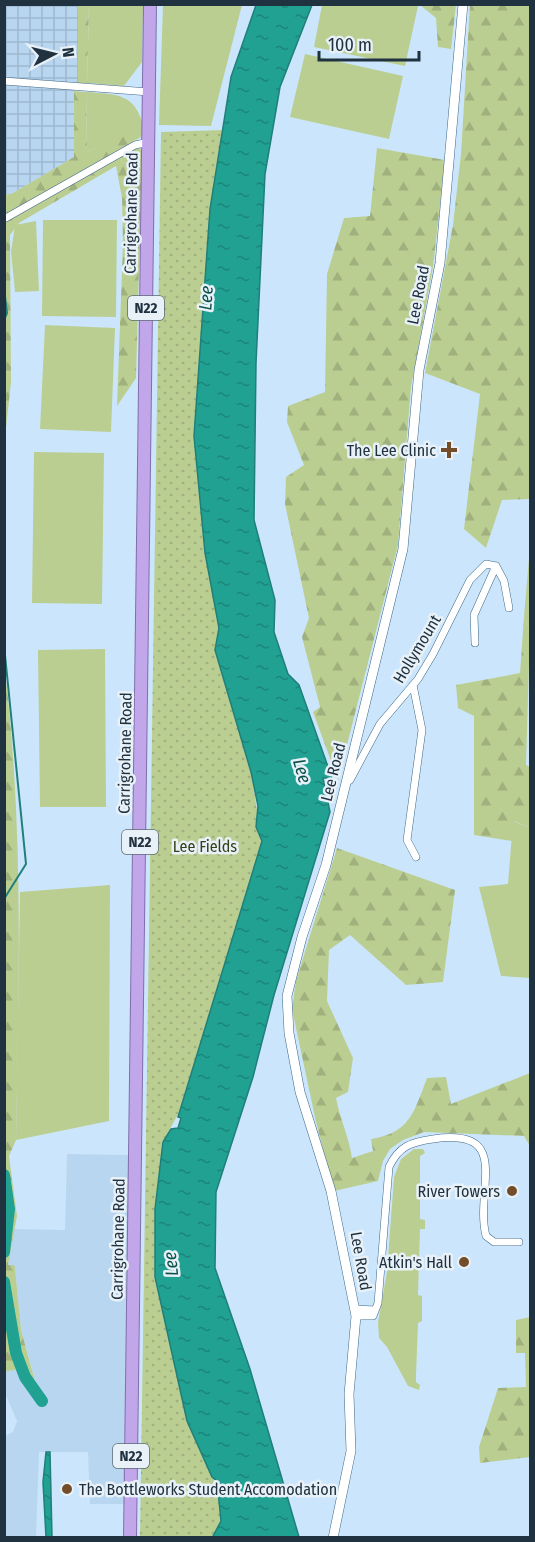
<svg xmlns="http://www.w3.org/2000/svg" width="535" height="1542" viewBox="0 0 535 1542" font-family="'Fira Sans Condensed',sans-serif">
<defs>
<pattern id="industrial-grid" width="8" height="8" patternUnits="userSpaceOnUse" patternTransform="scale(1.5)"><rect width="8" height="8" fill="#b8d6ef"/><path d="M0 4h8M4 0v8" fill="none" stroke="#9eb8ce"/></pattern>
<pattern id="forest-firs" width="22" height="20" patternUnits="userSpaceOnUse" patternTransform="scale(1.5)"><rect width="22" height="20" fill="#bbce91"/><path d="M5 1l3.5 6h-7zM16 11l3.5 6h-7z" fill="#a0b17e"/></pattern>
<pattern id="park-dots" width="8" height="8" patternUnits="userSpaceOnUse" patternTransform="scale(1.5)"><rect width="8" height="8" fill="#bbce91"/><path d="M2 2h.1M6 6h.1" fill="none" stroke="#a0b17e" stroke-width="1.8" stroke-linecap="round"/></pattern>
<pattern id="water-ripples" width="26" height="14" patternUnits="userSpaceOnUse" patternTransform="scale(1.5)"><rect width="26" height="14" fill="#20a192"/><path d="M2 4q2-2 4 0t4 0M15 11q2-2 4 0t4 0" fill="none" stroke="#1c8479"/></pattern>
</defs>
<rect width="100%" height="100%" fill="#cbe6fc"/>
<path fill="#b8d6ef" d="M67,1154L129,1155L125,1504H90L88,1452H39L36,1537H5V1436L13,1432L17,1421L5,1393L4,1372L19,1369L35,1380L21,1330L15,1268L8,1265L13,1229L65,1230Z"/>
<path fill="url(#industrial-grid)" d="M5,5H78V83L74,91V157L13,193L5,195Z"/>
<path fill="#bbce91" d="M409,4L418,6L405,66L314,47L322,5Z
M89,5H143L142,62L124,86L87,83Z
M163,5H242L211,126L159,125Z
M305,54L403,76L389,139L290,117Z
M86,92C107,94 130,92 139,114C143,122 144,129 141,137L131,134L87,151Z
M137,148L142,149V161L138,159L133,166L122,162L120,155Z
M43,220H117L116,317L42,316Z
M36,221L39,291L15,292L11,252L15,225Z
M45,325L115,328L111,432L40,429Z
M34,452L104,453L102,604L32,603Z
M529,558H530V630L524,617Z
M105,649L106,807H40L38,650Z
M513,821L530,828V978L501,976L479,887L508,884Z
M110,885L109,1121L16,1140L20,892Z
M414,1149H423L425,1153L420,1156V1219L425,1220V1229H420L418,1295L422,1296V1321L418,1323L416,1376V1382L420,1385L419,1390L408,1386L387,1347L379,1338L378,1322L387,1272L394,1177L401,1159Z"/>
<path fill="url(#forest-firs)" d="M470,4L530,5V499L502,500L486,548L464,529L480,394L425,373L453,225L461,154Z
M78,5H89L87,83H78Z
M420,5H456L451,49L438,47L436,18Z
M74,91L86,92L87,151L131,133L141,137L5,215V195L13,193L74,157Z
M377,148L445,160L433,267L411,387L398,545L338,780L313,712L320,707L302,637L309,618L285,504L286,477L304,465L287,422L288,406L325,392L327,274L344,218L370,216Z
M120,155L122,162L133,166L138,159L142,161L136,378L117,406L123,244L122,198L116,166L19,223L10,235L11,383L5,436V221Z
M524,617L530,630L526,765L530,767V828L514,821L512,841L474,835V716L458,708L456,685L520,673Z
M4,664C24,822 19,981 16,1140L9,1156L17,1216L8,1265H14L15,1268L21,1330L35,1381L19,1369L4,1372Z
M337,848L455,890L443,982L406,985L350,935L329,950L327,1001L353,1058L348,1092L336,1098C340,1119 349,1137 352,1158L373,1151L371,1139C410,1133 414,1112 427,1078L446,1077L451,1104L530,1073V1146L524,1136L424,1132L403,1140L390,1149L383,1161L378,1181L334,1191L316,1122L292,1009L296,981Z
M530,1317V1457L480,1463L479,1447L498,1388L526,1387L525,1353H516V1320Z"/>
<path fill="url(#park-dots)" d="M223,130L210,209L194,436L205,553L219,628L215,651L251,772L262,841L182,1107L163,1142L155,1209V1277L187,1421L212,1477L217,1481L221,1521L212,1537L140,1538L161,132Z"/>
<path fill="url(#water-ripples)" stroke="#207f79" stroke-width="1.5" d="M256,5H312L280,87L265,174L256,363L254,520L275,600L274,632L288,674L299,685L332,778H323L330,812L274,995L253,1077L216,1192L215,1268L250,1369L299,1537L212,1538L221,1521L217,1481L212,1477L187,1421L155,1277V1209L163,1142L171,1129L178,1128L181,1118L178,1117L262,841L256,827L258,806L251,772L215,650L219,628L205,553L194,436L210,209L231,77Z
M46,1452H50L52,1537H46L43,1482Z"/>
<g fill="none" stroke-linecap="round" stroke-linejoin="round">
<path stroke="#207f79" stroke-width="2" d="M4,288L7,313L4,320
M4,645L26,864L4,899"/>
<path stroke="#20a192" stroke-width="12" d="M4,1175L9,1209L4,1252
M4,1282L16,1353L25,1377L42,1401"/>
<defs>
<path id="minor" d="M4,81L149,92
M4,219L135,145L149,142
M496,566L504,581L509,608
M413,685L422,730L407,840L416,857
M350,780L380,724L418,679L433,654L470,580L486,564L496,566L474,615L475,643
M355,1309L375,1310
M356,1316H373L378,1303L389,1167C399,1146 411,1142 433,1139C514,1127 474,1190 486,1236L494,1242H519"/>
<path id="tertiary" d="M333,1538L351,1451L349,1394L356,1316L331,1191L300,1092L289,1033L287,996L302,937L326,865L403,549L419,370L440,263L463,4"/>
<path id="trunk" d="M130,1538L150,4"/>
</defs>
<use href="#minor" stroke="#3e6787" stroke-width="8"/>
<use href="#tertiary" stroke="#3e6787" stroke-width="10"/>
<use href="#trunk" stroke="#806eaa" stroke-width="14"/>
<use href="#minor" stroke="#fff" stroke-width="7"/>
<use href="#tertiary" stroke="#fff" stroke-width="9"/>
<use href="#trunk" stroke="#c2a6ea" stroke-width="12"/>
</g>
<g fill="#734d2a" stroke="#e8f1f8" stroke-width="2">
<path d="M446 441h6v6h6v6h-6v6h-6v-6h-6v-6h6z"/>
<circle cx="512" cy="1191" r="6"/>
<circle cx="464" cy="1262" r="6"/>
<circle cx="67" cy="1489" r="6"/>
</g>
<g text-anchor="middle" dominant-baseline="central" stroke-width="5" stroke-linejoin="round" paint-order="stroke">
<g fill="#e8f1f8" stroke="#5c6b76" stroke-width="1.5">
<rect x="128" y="296" width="36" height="24" rx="4.5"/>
<rect x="122" y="830" width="36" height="24" rx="4.5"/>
<rect x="113" y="1444" width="36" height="24" rx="4.5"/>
</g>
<g font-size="15" font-weight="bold" fill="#20313f">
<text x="146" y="308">N22</text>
<text x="140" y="842">N22</text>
<text x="131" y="1456">N22</text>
</g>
<g font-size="16" fill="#20313f" stroke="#e8f1f8">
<text transform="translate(131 213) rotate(-89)">Carrigrohane Road</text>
<text transform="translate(418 295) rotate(-79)">Lee Road</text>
<text transform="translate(417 649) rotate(-59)">Hollymount</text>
<text transform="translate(125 753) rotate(-89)">Carrigrohane Road</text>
<text transform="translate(333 772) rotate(-76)">Lee Road</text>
<text transform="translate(118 1239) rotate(-89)">Carrigrohane Road</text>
<text transform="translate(361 1261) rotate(80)">Lee Road</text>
</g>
<g font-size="16" fill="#20313f" stroke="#e8f1f8" text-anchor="end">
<text x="436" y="450">The Lee Clinic</text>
<text x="500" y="1191">River Towers</text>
<text x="452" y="1262">Atkin's Hall</text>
<text x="79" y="1489" text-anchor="start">The Bottleworks Student Accomodation</text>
</g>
<g font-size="16" fill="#344016" stroke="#e8f1f8">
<text x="205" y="846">Lee Fields</text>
</g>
<g font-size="18" font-style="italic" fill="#0b5148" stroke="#e8f1f8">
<text transform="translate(206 298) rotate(-86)">Lee</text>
<text transform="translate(302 771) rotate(73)">Lee</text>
<text transform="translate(171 1264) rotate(-96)">Lee</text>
</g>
</g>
<rect width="535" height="1542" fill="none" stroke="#20313f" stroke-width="12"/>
<g transform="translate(54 54) rotate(83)" stroke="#e8f1f8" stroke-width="4.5" paint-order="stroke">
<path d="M0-4.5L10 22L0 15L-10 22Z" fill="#20313f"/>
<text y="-9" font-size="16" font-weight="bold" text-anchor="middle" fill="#20313f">N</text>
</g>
<path d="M319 51v9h100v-9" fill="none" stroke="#20313f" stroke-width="3"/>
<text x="328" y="51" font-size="18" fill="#20313f" stroke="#e8f1f8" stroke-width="4.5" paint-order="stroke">100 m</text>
</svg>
